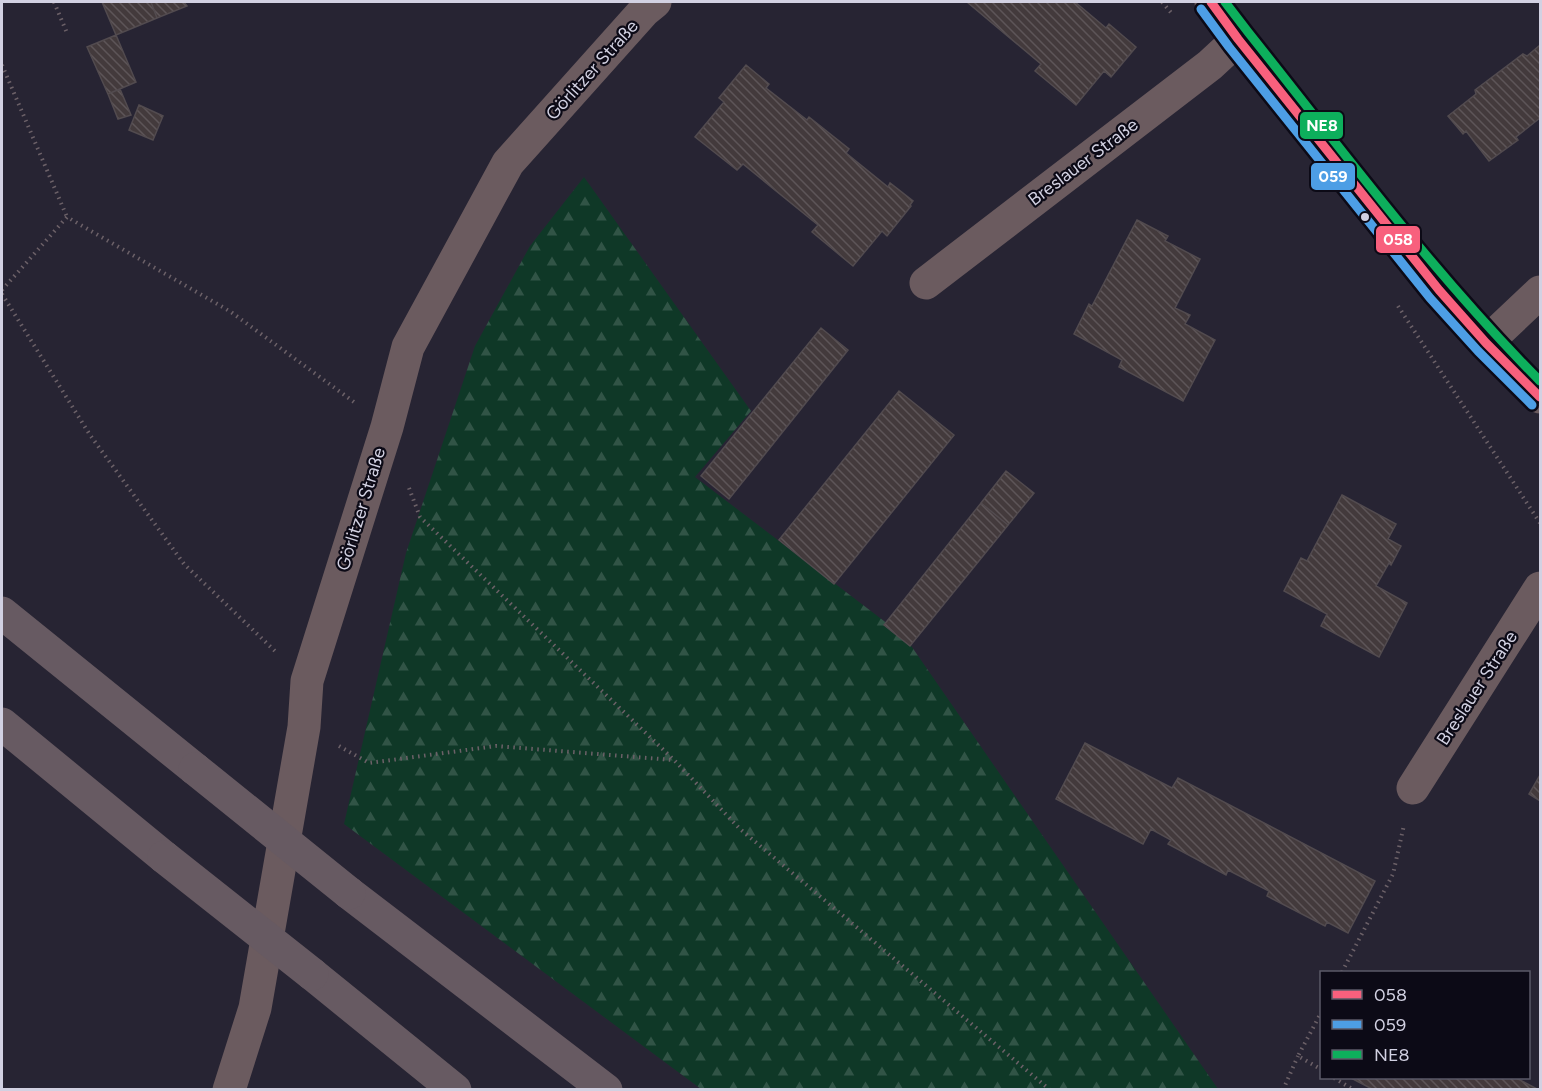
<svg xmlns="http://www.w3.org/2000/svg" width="1542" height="1091" viewBox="0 0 1542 1091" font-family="Figtree,sans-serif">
<defs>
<pattern id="forest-firs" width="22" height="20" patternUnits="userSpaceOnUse" patternTransform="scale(1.5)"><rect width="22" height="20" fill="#0f3827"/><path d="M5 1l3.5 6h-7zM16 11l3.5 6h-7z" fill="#315446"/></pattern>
<pattern id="building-back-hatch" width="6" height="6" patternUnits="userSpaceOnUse" patternTransform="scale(1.5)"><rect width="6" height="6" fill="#433a3c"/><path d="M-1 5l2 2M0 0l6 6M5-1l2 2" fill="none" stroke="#5d5558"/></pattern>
</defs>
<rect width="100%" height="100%" fill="#272433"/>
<path fill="url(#forest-firs)" d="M584,177L751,411L695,477L905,637L1218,1089H701L344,824L406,553L475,346L530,246Z"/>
<path fill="url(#building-back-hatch)" stroke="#524b4f" stroke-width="1.5" d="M102,2H151L157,18L116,35Z
M151,2H184L187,6L157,18Z
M967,2H1075L1106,28L1109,24L1136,47L1111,77L1104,71L1076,105L1035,71L1041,64Z
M116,35L136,82L108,94L87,47Z
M1540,45V118L1516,137L1518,140L1489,161L1466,131L1463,134L1448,116L1476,94L1475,90L1523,54L1527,56Z
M746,65L769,84L766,88L807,120L809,117L849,149L846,153L888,187L890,183L913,201L910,205L911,206L887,236L882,231L853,266L812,232L818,225L743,164L737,170L695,137L724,102L719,98Z
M120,89L131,115L118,119L108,94Z
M139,105L163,116L153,140L129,130Z
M1137,220L1168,236L1165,241L1200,259L1175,308L1190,315L1185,324L1215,340L1183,401L1119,367L1122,360L1074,334L1089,304L1092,306Z
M821,328L848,350L729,499L701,476Z
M899,391L954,435L834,584L779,540Z
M1006,471L1034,493L1008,525L981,503Z
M1342,495L1396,524L1388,539L1401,546L1391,565L1389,563L1376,586L1407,603L1379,657L1321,626L1327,614L1284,591L1301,558L1307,561Z
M981,503L1008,525L910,646L884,625Z
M1085,743L1172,788L1178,778L1375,881L1348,933L1327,922L1325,926L1267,896L1269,891L1228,870L1226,875L1168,844L1171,840L1151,829L1143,844L1056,799Z
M1540,775V801L1529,794Z
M1351,1078H1516L1539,1090H1374Z"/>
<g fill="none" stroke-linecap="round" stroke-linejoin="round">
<path stroke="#6c6168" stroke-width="4" stroke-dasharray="1.5 4.5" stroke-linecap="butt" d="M54,2L67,33
M1162,2L1173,15
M2,65L67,217
M2,290L67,217L231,312L354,402
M2,294L90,435L184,564L276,652
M1398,306L1540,523
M409,488L420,517L674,760L740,829L1050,1090
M339,746L369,763L496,746L673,760
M1342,972L1393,874L1404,825
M1322,1011L1298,1056L1322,1070
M1334,1078L1354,1090
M1283,1090L1298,1056"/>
<path stroke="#6b5b5f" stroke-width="33" d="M1211,2L1238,39L1439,290L1486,343L1540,397
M926,283L1210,65L1238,39
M1486,343L1540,292
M1413,788L1540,588
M229,1090L255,1008L304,727L307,681L387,427L408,347L508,163L644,11L655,2"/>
<path stroke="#675a62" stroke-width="33" d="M2,613L195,769
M2,724L164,857
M349,893L606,1090
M312,974L455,1090"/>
<path stroke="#675a62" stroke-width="33" d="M195,769L349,893
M164,857L312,974"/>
<defs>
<path id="bus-1" d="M1211,2L1238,39L1439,290L1486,343L1540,397"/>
<path id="bus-2" d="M1201,9L1229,47L1430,298L1478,351L1532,405"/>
<path id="bus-3" d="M1225,2L1248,32C1342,150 1433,273 1540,381"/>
</defs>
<use href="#bus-1" stroke="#0c0a16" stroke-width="14"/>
<use href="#bus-2" stroke="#0c0a16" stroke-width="14"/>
<use href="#bus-3" stroke="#0c0a16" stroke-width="14"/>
<use href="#bus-1" stroke="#f8607d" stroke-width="9"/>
<use href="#bus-2" stroke="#4d9ee5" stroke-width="9"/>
<use href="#bus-3" stroke="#0daf5c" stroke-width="9"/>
</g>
<circle fill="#d2d1e2" stroke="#0c0a16" stroke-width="2" cx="1365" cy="217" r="5"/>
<g text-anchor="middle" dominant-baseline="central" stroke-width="4.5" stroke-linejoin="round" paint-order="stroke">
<g font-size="18" fill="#d2d1e2" stroke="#0c0a16">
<text transform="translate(592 70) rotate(-48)">Görlitzer Straße</text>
<text transform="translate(1083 162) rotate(-37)">Breslauer Straße</text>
<text transform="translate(361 509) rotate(-73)">Görlitzer Straße</text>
<text transform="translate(1477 688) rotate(-57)">Breslauer Straße</text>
</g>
</g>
<g stroke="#0c0a16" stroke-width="2">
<rect x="1299" y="111" width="45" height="29" rx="6" fill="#0daf5c"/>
<rect x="1310" y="162" width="46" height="29" rx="6" fill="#4d9ee5"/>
<rect x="1375" y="225" width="46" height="29" rx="6" fill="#f8607d"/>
</g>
<g font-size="16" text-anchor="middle" font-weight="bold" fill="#fff">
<text x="1322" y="131">NE8</text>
<text x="1333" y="182">059</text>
<text x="1398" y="245">058</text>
</g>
<rect width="1542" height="1091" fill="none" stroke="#d2d1e2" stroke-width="6"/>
<rect x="1320" y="971" width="210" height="108" fill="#0c0a16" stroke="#5b5a68" stroke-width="1.5"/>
<rect x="1332" y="990" width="30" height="9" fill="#f8607d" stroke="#5b5a68" stroke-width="1.5"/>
<text x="1374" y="1001" font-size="18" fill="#d2d1e2">058</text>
<rect x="1332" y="1020" width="30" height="9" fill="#4d9ee5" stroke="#5b5a68" stroke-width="1.5"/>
<text x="1374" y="1031" font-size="18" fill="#d2d1e2">059</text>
<rect x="1332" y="1050" width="30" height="9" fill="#0daf5c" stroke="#5b5a68" stroke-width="1.5"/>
<text x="1374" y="1061" font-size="18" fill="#d2d1e2">NE8</text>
</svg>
